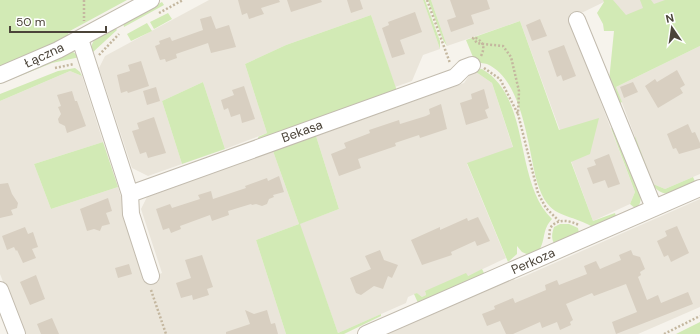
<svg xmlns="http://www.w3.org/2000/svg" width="700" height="334" viewBox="0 0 700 334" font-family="'DM Sans',sans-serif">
<rect width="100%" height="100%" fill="#f6f3ec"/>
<path fill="#eae5da" d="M209,0H423L440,49L423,55L412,81L395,87L371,15L286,45L245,64L267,133L225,149L203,82L162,101L182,164L148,176L132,168L99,68L105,56Z
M431,0H688L620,30L604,2L569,19L635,192L630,204L593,221L520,21L447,46Z
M700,46V174L665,189L653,184L616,87Z
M473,70L492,83L513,148L467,164L506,258L468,276L425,292L426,295L422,297L417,293L408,297L406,303L338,333L299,224L256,240L286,334H24L0,274V101L70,71L82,76L103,142L34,164L51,209L118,187L147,279L162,273L141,209L147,197L273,151L299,224L339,209L316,136L464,83Z
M700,199V307L638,334H385L513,278L515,280L525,276Z"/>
<path fill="#d2eab5" d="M0,0H127L68,32L69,36L42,50L0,67Z
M423,0H425L440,41V49Z
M428,0H431L447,46L443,40Z
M603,0H613L626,15L643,8L640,0H651L654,4L665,0H700V46L616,87L622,102L618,104L609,81L614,31H604L603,24L597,13L604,2Z
M162,2L164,5L124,27L123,23Z
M168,13L172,19L154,29L150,22Z
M371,15L397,91L259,140L258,137L267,133L245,64L286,45Z
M520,21L559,130L599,118L590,154L571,162L593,221L615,213L616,216L593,227C564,211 549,220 537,182C528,148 523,80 487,64C484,63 479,63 475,62L466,40Z
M147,23L152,31L131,41L127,34Z
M115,27L117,30L92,53C89,37 103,34 115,27Z
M73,52L80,57L52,63L0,84V81L67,53Z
M75,68L80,72L82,76L70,71L0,101V94L58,71Z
M482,69C532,98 513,181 552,219C542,230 546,237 540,249L529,255L522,252L517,246V254L508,262L467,163L513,147L492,83L473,70Z
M203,82L225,149L182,164L162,101Z
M611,128L615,130L642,192L640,203L636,209L630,204L635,192Z
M316,136L339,209L300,224L338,333L381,314V316L344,334H286L256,240L299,224L273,151Z
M635,136L653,184L665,189L693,177L697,186C664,197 658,200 643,166C639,156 635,147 635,136Z
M103,142L118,187L51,209L34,164Z
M560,224H569L578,228L579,233L554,243C551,238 552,233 554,227Z
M482,269L486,277L418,303L414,294L417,293L422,297L426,295L425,291L466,273L468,276Z
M700,322V334H676Z"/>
<path fill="#d8cfc1" d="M238,0H279L280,2L261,8L264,14L249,19L247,13L242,15Z
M287,0H321L322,2L291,12Z
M347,0H360L363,9L351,13Z
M450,0H487L490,9L471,15L474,24L451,32L447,20L456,17Z
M415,12L422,32L400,40L405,54L392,58L382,28L389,25L388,22Z
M211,16L216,29L229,25L236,47L211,53L208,43L176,54L177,58L166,62L165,59L160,60L155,46L160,44L159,41L170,37L172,41L203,30L200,19Z
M540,19L547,36L532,41L526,25Z
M564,45L576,76L563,81L561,75L557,77L548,51Z
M141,61L149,86L128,93L127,91L121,93L117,75L130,71L128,65Z
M677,70L685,85L680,88L683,93L658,108L645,86L655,79L657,82Z
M633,82L638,92L624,98L620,87Z
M244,86L255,119L242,123L240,114L231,117L228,108L224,110L221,100L234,95L232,90Z
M156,87L160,101L147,105L143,91Z
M484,89L489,108L485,110L488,118L466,125L460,103L472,99L471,94Z
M72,91L75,101H77L86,126L67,133L65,126L59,123L58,119L61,114L58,107L61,106L57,95Z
M441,104L447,129L420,138L419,135L395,143L396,146L358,159L361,168L339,176L331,154L346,148L344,143L370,133L369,130L399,120L400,124L426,116L430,114L429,109Z
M154,117L166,153L148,158L146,152L140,154L132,131L139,129L137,123Z
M688,124L692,133L695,132L700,143V148L679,154L676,148L673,149L667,134Z
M609,154L620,184L608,188L605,180L593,184L587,168L596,165L594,160Z
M279,176L284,192L273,195L274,197L269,199L267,204L262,206L256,204L252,205L251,204L228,211L229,215L212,221L210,215L180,226L181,229L171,233L169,228L163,230L156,209L170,204L172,208L200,199L198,195L211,191L213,199L246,188L245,186L267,178L268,181Z
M8,183L12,194L18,203L17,208L11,210L13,215L0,218V184Z
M108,198L112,211L106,213L110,224L102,226L100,231L94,229L87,231L80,209Z
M478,217L490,241L477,246L475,241L451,252L452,255L422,265L411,240L440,227V230L467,218L468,221Z
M677,226L689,253L671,262L668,255L664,257L657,241L667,236L665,231Z
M25,227L28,234L33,232L38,247L32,249L36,258L23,263L17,250L16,251L14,247L7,250L2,236Z
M380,250L384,260L398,265L392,278L388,276L383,289L374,286L361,295L356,293L350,278L371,269L365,256Z
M631,250L633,255L640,257L645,269L640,272L641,275L638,277L647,300L658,295L661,303L688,292L693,304L616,334L612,322L637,312L626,284L594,296L592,293L566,304L573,320L570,322L571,325L560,330L557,322L542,328L540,322L513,334H506L500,321L487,326L482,314L495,309L494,306L513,298L515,303L546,290L545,285L557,280L559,285L587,274L584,266L596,261L600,269L621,260L619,255Z
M202,255L213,287L207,289L209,295L193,300L192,295L181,298L176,283L191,278L185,260Z
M129,264L132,274L118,278L115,268Z
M36,275L45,299L30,305L20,282Z
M245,310L254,314L267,310L271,324L275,323L278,334H226V332L250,324Z
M52,318L59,334H41L37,324Z"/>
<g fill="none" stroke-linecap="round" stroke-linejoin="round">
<defs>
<path id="minor" d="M577,20L654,208
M80,39L130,194L131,214L151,276
M0,75L58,50L151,0
M130,194L455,77L464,68L472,65
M0,290L17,334
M366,334L700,188"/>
</defs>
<use href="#minor" stroke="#c2bbae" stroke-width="18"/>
<path stroke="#c4b79f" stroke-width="2.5" stroke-dasharray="2 2" stroke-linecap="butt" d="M84,0V21
M427,0L450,63
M159,13L183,0
M99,55L119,34
M481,56C485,48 484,42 476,38H473L477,43L483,44L503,46L511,57L519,91L518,114L538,193L546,208L559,221
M55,68L74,64
M484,68L500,79L518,114
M549,239L550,228C558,218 568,220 579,225
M151,290L166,334
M664,334L700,316"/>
<use href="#minor" stroke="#fff" stroke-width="16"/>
</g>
<g text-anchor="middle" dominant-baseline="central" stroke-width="3" stroke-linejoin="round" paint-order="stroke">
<g font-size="13" fill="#4b4439" stroke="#fff">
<text transform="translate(44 55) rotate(-25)">Łączna</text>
<text transform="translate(302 131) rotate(-20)">Bekasa</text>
<text transform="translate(533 261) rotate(-24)">Perkoza</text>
</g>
</g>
<g transform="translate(672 28) rotate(347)" stroke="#ffffff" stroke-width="3" paint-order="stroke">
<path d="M0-3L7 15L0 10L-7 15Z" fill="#4b4439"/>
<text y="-6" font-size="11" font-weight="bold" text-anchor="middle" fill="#4b4439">N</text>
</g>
<path d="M10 26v6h96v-6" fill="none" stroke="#4b4439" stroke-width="2"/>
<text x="16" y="26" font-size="12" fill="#4b4439" stroke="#ffffff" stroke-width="3" paint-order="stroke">50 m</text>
</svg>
